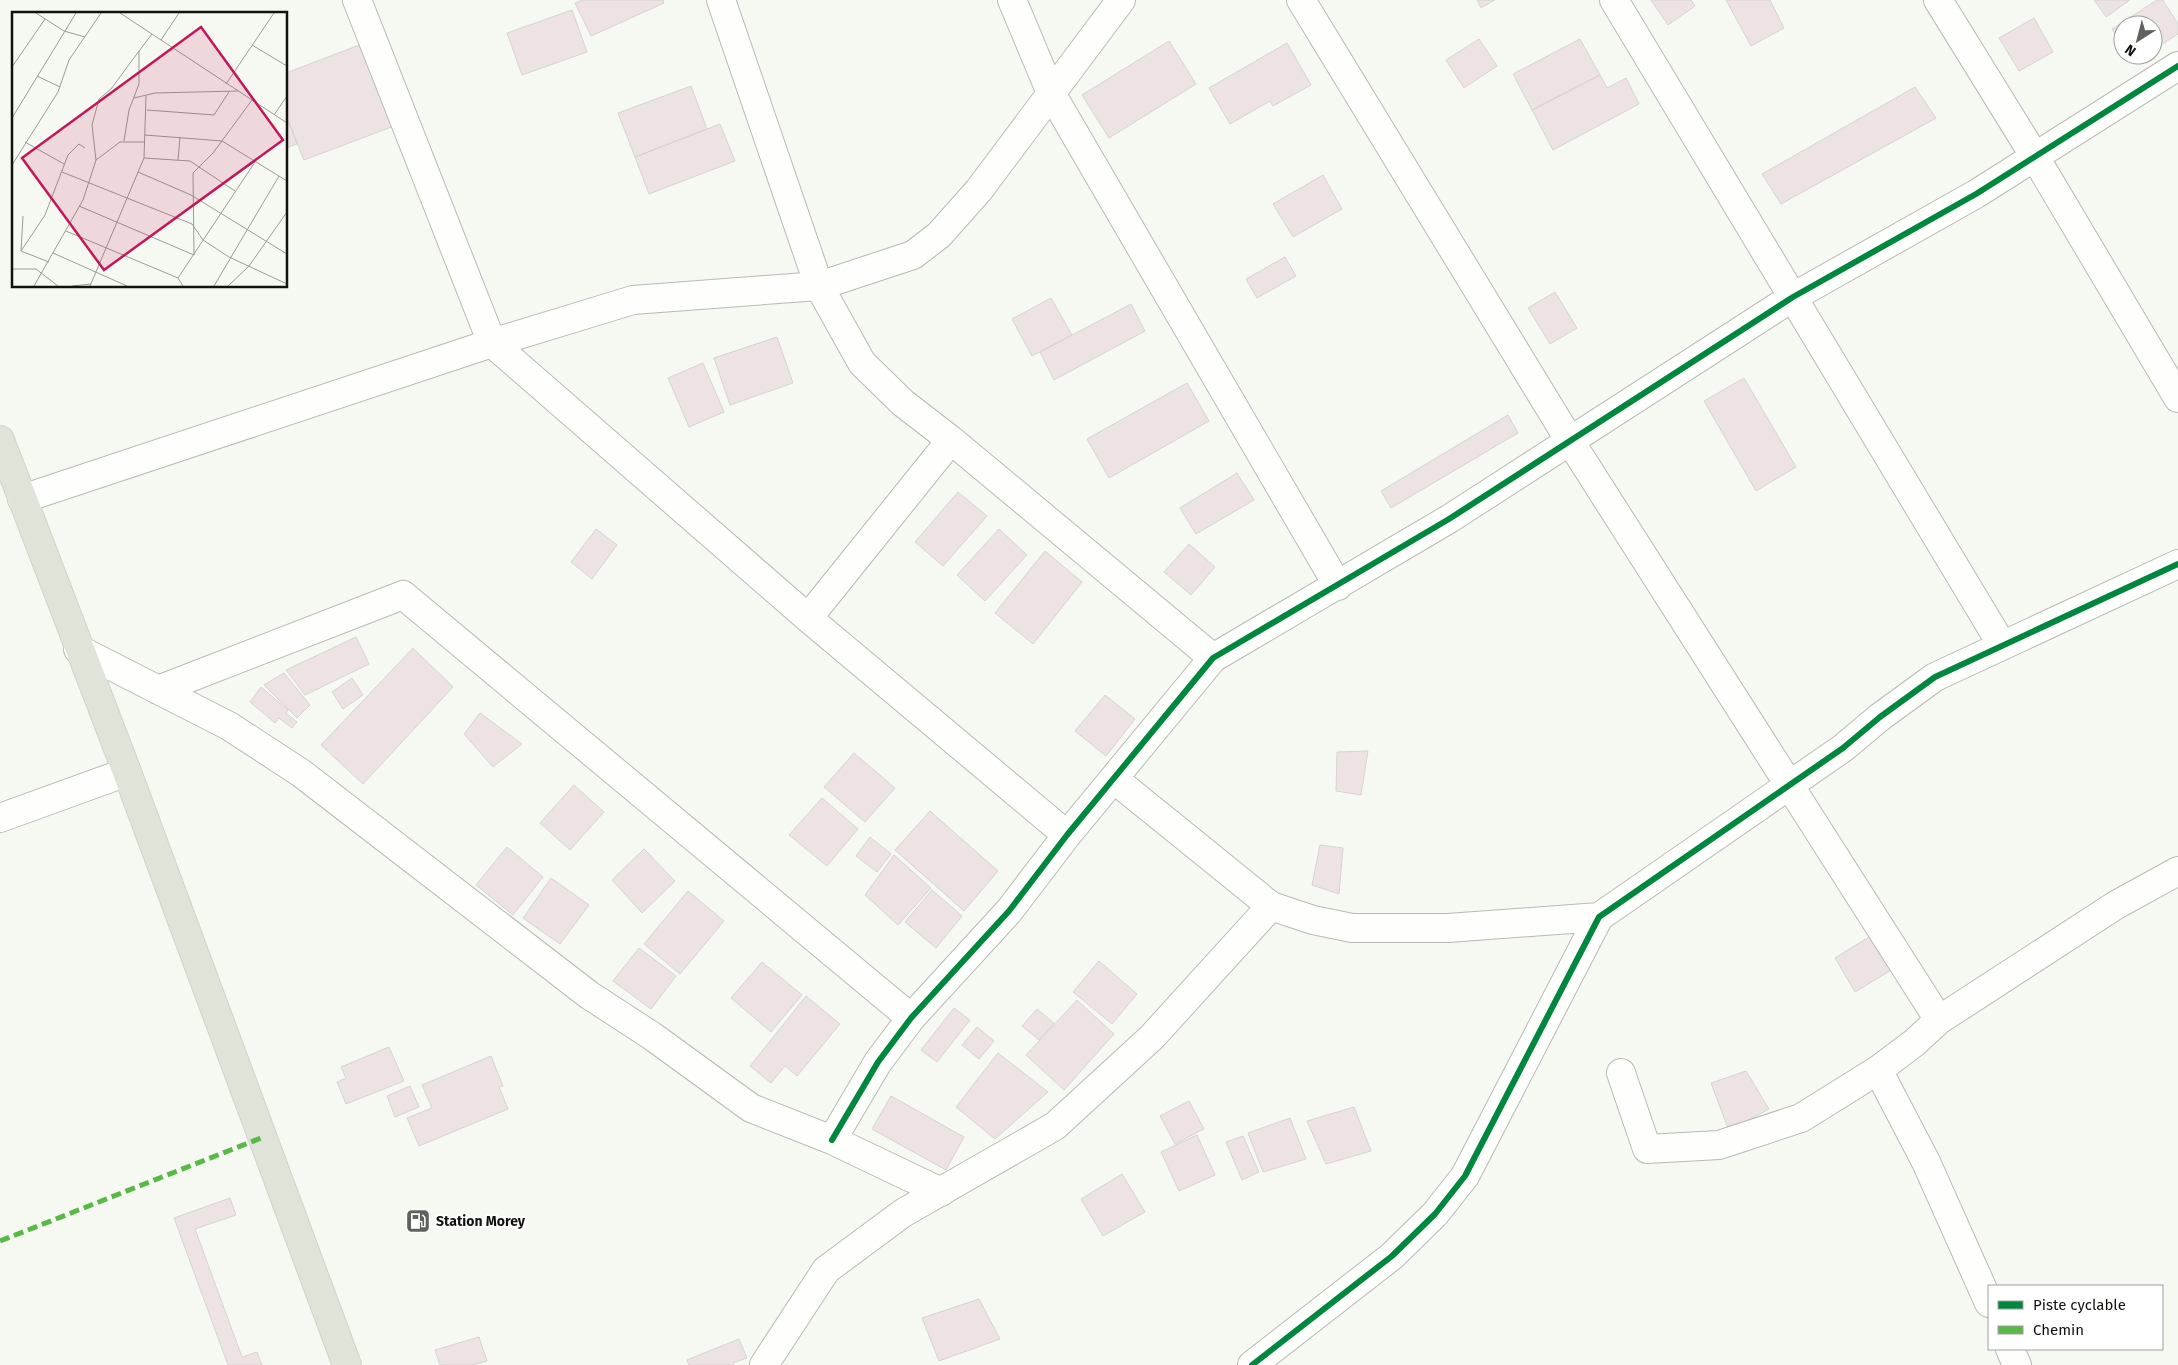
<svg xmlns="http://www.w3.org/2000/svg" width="2178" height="1365" viewBox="0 0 2178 1365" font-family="'Fira Sans',sans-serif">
<rect width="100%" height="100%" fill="#f6f9f2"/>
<path fill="#ece3e2" stroke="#d6d4d2" d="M582,0H663L664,3L591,36L575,3Z
M1477,0H1495L1481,8Z
M1651,0H1691L1695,6L1668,25Z
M1726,0H1770L1784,28L1751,46Z
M2094,0H2130L2106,17Z
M2157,0H2163L2178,24V34L2153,50V25H2123V46L2112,29Z
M572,10L587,52L522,75L507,33Z
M2034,18L2053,52L2019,71L1999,38Z
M1479,39L1497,66L1464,88L1446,60Z
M1580,39L1600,75L1532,110L1513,74Z
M1169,41L1196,84L1109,138L1082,95Z
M1287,43L1311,85L1273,106L1270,101L1230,124L1209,88Z
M362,44L394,126L304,160L286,115V73Z
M2129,55H2145L2134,62Z
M1600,75L1607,88L1626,78L1639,104L1553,150L1532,110Z
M691,86L707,129L635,157L618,113Z
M1915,87L1936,118L1781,204L1762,174Z
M286,115L297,144L286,148Z
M720,124L735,161L649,194L635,157Z
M1323,175L1342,209L1293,237L1273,204Z
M1285,257L1296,276L1257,298L1246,279Z
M1555,292L1577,328L1550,344L1528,308Z
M1051,298L1072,335L1032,356L1012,319Z
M1131,304L1145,331L1054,380L1040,352Z
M777,337L793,383L730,405L714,358Z
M703,363L724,412L689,427L668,378Z
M1744,378L1796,467L1756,491L1704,401Z
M1187,383L1209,421L1109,478L1087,439Z
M1508,415L1518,433L1391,508L1381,491Z
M1237,473L1254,500L1196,534L1180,508Z
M958,492L987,516L943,566L915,542Z
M596,529L617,545L592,579L571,562Z
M999,529L1027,555L985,601L957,575Z
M1189,544L1215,567L1191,595L1164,572Z
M1045,551L1082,582L1033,644L995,613Z
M356,637L369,664L305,695L286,670Z
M413,648L453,687L363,784L321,745Z
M284,673L310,705L297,718L264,685Z
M352,678L363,695L343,709L332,692Z
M261,687L288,710L286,713L297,722L292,728L279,718L275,723L250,702Z
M1105,695L1135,719L1106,756L1075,731Z
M480,713L522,744L493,767L464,734Z
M1368,751L1361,795L1336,791L1337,752Z
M854,753L895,788L865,822L824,787Z
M574,785L604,812L570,850L540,823Z
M822,798L858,829L827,866L789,835Z
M930,811L998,871L964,911L895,850Z
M870,837L891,854L877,872L856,856Z
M1320,845L1343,848L1339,894L1312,885Z
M507,847L543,877L513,915L476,885Z
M644,849L675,881L642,913L612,880Z
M894,855L931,888L898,925L865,895Z
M551,878L589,905L560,944L523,918Z
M932,890L962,916L936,948L905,922Z
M688,891L724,921L680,974L644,944Z
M1872,935L1893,969L1855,992L1835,958Z
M639,948L676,976L651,1009L613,981Z
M1099,961L1137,994L1112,1024L1073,992Z
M762,962L802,995L771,1032L731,998Z
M806,996L840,1024L797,1076L785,1066L771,1083L750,1066Z
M1077,1000L1114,1034L1064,1090L1026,1055Z
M954,1008L970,1020L937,1062L921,1050Z
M1037,1009L1054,1023L1039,1040L1022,1026Z
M977,1027L994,1041L979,1059L962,1045Z
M389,1047L404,1081L346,1104L337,1082L346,1078L341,1067Z
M998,1053L1048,1092L995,1139L956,1107Z
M491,1056L503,1086L499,1087L508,1109L419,1146L407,1118L432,1108L422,1085Z
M1746,1071L1769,1109L1729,1131L1711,1083Z
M410,1086L419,1107L395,1117L387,1096Z
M891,1096L964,1137L946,1170L872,1129Z
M1189,1101L1204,1129L1175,1144L1160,1116Z
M1354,1107L1371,1151L1326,1164L1307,1121Z
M1290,1118L1306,1159L1263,1172L1248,1133Z
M1197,1135L1215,1175L1179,1191L1161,1152Z
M1243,1136L1259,1172L1242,1180L1226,1142Z
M1122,1174L1145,1212L1103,1236L1081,1199Z
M230,1198L236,1215L195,1229L242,1357L257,1352L262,1365H228L174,1218Z
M979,1299L1000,1339L939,1361L922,1318Z
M479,1337L487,1361L472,1365H440L435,1350Z
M739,1339L747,1358L733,1363L734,1365H689L687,1360Z"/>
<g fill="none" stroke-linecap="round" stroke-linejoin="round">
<defs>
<path id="street" d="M357,0L492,343L808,618L1067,835
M721,0L819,286L862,363L903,403L951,440L1213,658
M1012,0L1051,93L1338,586
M1301,0L1570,441L1939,1020
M1614,0L2002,645
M1938,0L2035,157L2178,398
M22,499L492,343L633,300L819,286L913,255L939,235L979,190L1121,0
M808,618L951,440
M78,649L229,726L301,773L589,995L652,1036L751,1108L832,1140L941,1192
M158,690L403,595L911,1018
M1114,779L1271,906L1313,920L1352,928H1448L1599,917
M0,818L127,772
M1878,1070L1926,1162L1989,1303
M1621,1073L1647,1149L1719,1145L1801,1118L1878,1070L1914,1043L1939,1020L2116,905L2178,871
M832,1140L878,1062L911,1018L1009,911L1067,835L1213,658L1449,519L1793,297L1976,194L2178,66
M2010,1349L2017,1365
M764,1365L826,1270L903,1213L1055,1126L1152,1037L1271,906
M1252,1365L1392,1256L1435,1214L1465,1176L1599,917L1843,748L1880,717L1935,677L2178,564"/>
<path id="primary" d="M0,440L127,772L347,1365"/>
</defs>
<use href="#street" stroke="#b8bab5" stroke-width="30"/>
<use href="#primary" stroke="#d1d2cf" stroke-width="30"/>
<use href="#street" stroke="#fefefd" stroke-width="28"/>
<use href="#primary" stroke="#e0e3d8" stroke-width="28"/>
<path stroke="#58b947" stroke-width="5" stroke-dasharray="10 5" stroke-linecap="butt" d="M0,1241L261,1138"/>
<defs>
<path id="cycleway" d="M832,1140L878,1062L911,1018L1009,911L1067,835L1213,658L1449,519L1793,297L1976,194L2178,66
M1252,1365L1392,1256L1435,1214L1465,1176L1599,917L1843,748L1880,717L1935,677L2178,564"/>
</defs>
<use href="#cycleway" stroke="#fff" stroke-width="9"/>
<use href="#cycleway" stroke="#00873e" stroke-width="6"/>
</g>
<defs>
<symbol id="fuel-square" viewBox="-11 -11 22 22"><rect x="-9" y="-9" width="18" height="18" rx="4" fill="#60635d" stroke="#fff"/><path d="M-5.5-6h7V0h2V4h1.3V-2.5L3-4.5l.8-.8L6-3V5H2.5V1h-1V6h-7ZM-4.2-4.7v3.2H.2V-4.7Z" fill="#fff"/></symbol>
</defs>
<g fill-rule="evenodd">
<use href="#fuel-square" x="404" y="1207" width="28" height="28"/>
</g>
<g text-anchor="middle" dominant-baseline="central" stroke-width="4" stroke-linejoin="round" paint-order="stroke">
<g font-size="14" font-weight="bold" fill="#10120d" stroke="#fff" text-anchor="start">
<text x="436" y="1221">Station Morey</text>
</g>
</g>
<g transform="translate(12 12)">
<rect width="275" height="275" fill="#f6f9f2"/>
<path fill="none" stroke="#9a9d96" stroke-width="1" d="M24,1L52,19L73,25M108,1L275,111M149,28L167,1M240,33L275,54M0,55L33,7M25,64L48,75M214,72L262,1M122,86L143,81L226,79M135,98L202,103L217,80M262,103L275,84M0,106L64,1M133,123L210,129L275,169M112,129L117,98L127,72V39L140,22M13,130L52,152M132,146L178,149L223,179M84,148L108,130H133M166,148L168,125M0,153L46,80L57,48L89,1M50,160L180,212L191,228L217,245L275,272M126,160L179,183L275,242M67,194L182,243L181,161L201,141L240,88M54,219L166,266L171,274M9,239L33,203L56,143L67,132L73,136M9,239L11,204M9,239L37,250M41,241L115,274M0,257H24L46,274M166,266L243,150M22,274L71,188L84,148L80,113L87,87L99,77L127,39M60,274L79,272M78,274L132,146L134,84M202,274L267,164M216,274L237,254L275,200"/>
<path fill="#c2185b" fill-opacity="0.15" stroke="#c2185b" stroke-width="2.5" d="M189,15L271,128L92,258L10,146Z"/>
<rect width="275" height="275" fill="none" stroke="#10120d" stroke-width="2.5"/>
</g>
<rect x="1988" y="1285" width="175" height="65" fill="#ffffff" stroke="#9fa09e"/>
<rect x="1998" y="1301" width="25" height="8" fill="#00873e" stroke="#9fa09e"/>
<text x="2033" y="1310" font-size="15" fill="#10120d">Piste cyclable</text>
<rect x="1998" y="1326" width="25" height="8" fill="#58b947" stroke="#9fa09e"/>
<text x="2033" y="1335" font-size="15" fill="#10120d">Chemin</text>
<g transform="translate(2138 40) rotate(216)"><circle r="24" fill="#ffffff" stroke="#9fa09e"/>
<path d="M0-4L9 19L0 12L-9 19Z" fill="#60635d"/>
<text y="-8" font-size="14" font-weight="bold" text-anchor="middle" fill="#10120d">N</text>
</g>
</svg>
